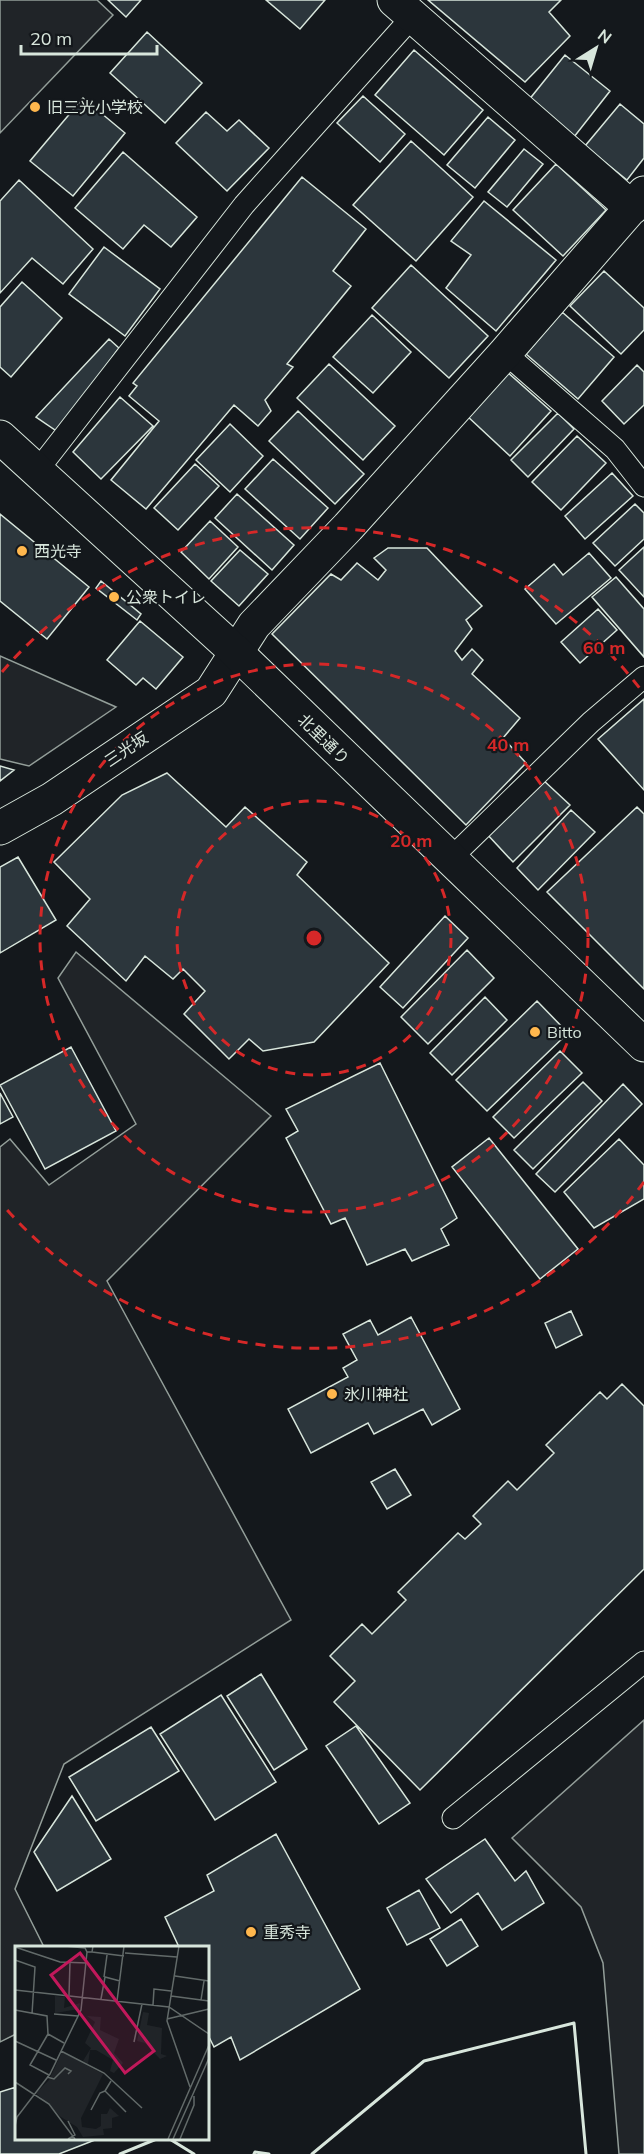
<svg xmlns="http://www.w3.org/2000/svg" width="644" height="2154" viewBox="0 0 644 2154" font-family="Mulish,'Noto Sans JP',sans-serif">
<rect width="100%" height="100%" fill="#14181c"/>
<path fill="#202428" stroke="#939e99" stroke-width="1.5" d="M0,0H97L113,15L0,133Z
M0,656L116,707L29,766L0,759Z
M76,952L271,1116L107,1281L291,1620L64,1764L15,1889L44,1947H16V2034L0,2042V1147L10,1139L49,1185L136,1124L58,978Z
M644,1720V2154H619L603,1963L581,1907L512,1838Z"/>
<path fill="#2c363c" stroke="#d8e6dc" stroke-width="1.5" d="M108,0H141L126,17Z
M266,0H325L300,29Z
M428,0H561L549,12L570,36L525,82Z
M147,32L202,83L165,123L110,73Z
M414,50L483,110L444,155L375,95Z
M565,55L610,91L574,137L528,101Z
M363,96L405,134L380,162L337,123Z
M83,98L125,133L73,196L30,161Z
M620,104L644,124V158L627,180L585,146Z
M206,112L227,131L239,120L269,148L227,191L176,143Z
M488,117L515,140L475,188L447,165Z
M411,141L473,197L416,261L353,205Z
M524,149L543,164L507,207L488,192Z
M123,152L197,217L171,247L144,225L123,249L75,208Z
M556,164L606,210L563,256L513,210Z
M302,177L366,229L333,271L351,286L287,364L293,367L265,400L271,411L258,426L234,405L146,509L111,480L159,421L129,396L137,386L133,383Z
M19,180L93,249L63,284L32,258L0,293V201Z
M484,201L556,260L496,331L446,288L471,255L451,241Z
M104,247L160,289L125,336L69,294Z
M411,265L488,336L449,378L372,308Z
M604,271L644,308V330L621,354L570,306Z
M22,282L62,318L11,377L0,367V307Z
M562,312L614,357L578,399L526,354Z
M372,315L411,352L373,393L333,357Z
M109,339L119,348L58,432L36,417Z
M329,364L395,426L363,460L297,398Z
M637,365L644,372V405L624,424L602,401Z
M506,371L551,411L510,456L466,415Z
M120,397L153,426L101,479L73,452Z
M298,411L364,474L335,504L269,441Z
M558,413L574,429L528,477L511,460Z
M230,424L263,456L230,492L196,460Z
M577,436L606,463L561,510L532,482Z
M273,459L328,508L300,539L245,489Z
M195,464L219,486L178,530L154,508Z
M612,473L633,496L585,539L565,516Z
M237,494L294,545L272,570L215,518Z
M635,504L644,513V539L615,566L593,543Z
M0,514L89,587L47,639L0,601Z
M210,521L238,547L209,579L181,552Z
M644,547V597L619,570Z
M388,548H427L482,606L466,620L472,629L455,651L462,660L472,649L483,660L472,674L520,718L503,738L526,763L466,825L272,634L331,574L341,580L357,563L378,580L386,570L374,558Z
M240,550L268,574L239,606L211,581Z
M589,553L611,578L556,624L525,589L554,564L563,575Z
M616,577L644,609V657L592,597Z
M101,581L141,614L137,620L96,588Z
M598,609L617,630L580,663L561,642Z
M140,621L183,657L156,689L143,678L136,685L107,660Z
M644,699V790L598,739Z
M0,766L14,770L0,781Z
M167,773L226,827L245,807L307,862L297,875L389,963L314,1042L263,1051L249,1039L229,1059L184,1014L205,991L183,969L173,979L145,956L126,981L67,926L90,899L54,862L122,795Z
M542,779L570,805L513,862L486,833Z
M637,807L644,814V989L547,892Z
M571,810L595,832L538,890L517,868Z
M18,857L56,920L0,953V867Z
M445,916L468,938L403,1008L380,987Z
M467,950L494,978L428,1044L401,1017Z
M485,997L507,1020L452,1075L430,1053Z
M537,1001L568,1033L487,1111L456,1080Z
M71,1047L116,1131L45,1169L0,1085Z
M560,1051L582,1073L514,1138L493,1117Z
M380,1063L457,1218L441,1229L449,1245L412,1261L405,1249L367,1265L345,1218L331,1224L286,1138L298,1131L286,1109Z
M583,1082L602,1101L533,1169L514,1150Z
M623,1084L642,1104L555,1192L536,1174Z
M0,1093L13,1117L0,1124Z
M489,1138L578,1249L540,1279L452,1167Z
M619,1139L644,1165V1199L594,1228L564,1192Z
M571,1311L582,1335L556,1348L545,1323Z
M411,1317L460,1409L432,1425L423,1409L374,1434L368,1423L311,1453L288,1409L348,1377L343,1368L357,1360L343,1334L370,1320L378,1335Z
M622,1384L644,1406V1569L420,1790L334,1702L355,1681L330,1656L362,1624L372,1634L406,1600L398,1592L458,1533L465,1539L481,1524L473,1516L508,1481L517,1490L554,1453L546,1445L600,1392L607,1399Z
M395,1469L411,1495L387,1509L371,1482Z
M261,1674L307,1749L274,1770L227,1696Z
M221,1695L276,1782L215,1820L160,1734Z
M356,1726L410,1803L379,1824L326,1746Z
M151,1727L179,1771L96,1821L69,1777Z
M72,1796L111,1859L57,1891L34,1852Z
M276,1834L360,1989L240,2060L231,2037L214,2047L207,2033V1947H179L165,1917L214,1891L207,1875Z
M485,1839L515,1881L526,1871L544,1903L502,1930L478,1893L451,1913L426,1879Z
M419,1890L440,1928L407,1945L387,1908Z
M461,1919L478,1946L447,1966L430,1939Z
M16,2087V2138H100L59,2154H0V2092Z"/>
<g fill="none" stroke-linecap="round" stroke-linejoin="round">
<defs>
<path id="lane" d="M505,353L615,449L644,486
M37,471L244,205L413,16
M450,859L591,722L644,677
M453,1818L644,1662"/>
<path id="street" d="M394,0L632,208
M0,828L52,799L211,692L254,625L348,527L505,353L644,193"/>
<path id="primary" d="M0,437L237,653L644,1045"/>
</defs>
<use href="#lane" stroke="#d8e6dc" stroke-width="23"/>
<use href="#street" stroke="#d8e6dc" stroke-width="35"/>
<use href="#primary" stroke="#d8e6dc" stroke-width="35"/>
<use href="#lane" stroke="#14181c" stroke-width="21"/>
<use href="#street" stroke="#14181c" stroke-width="33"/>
<use href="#primary" stroke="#14181c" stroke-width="33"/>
<path stroke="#d8e6dc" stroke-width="3" d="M168,2138L194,2154
M120,2154L159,2138
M254,2154L255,2152L269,2154
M312,2154L424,2061L574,2023L586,2154"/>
</g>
<g fill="none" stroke="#d62828" stroke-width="3" stroke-dasharray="10 8">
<circle cx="314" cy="938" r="137"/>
<circle cx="314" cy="938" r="274"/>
<path d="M644 1182A410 410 0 0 1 2 1204M2 672A410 410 0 0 1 644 694"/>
</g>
<g fill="#ffb74d" stroke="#14181c" stroke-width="2">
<circle cx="35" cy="107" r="6"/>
<circle cx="22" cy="551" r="6"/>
<circle cx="114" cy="597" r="6"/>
<circle cx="535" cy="1032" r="6"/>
<circle cx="332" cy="1394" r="6"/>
<circle cx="251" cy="1932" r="6"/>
</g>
<g text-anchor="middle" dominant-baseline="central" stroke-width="4.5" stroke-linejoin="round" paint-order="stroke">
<g font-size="16" fill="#d8e6dc" stroke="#14181c" text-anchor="start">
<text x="47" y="107">旧三光小学校</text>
<text x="34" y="551">西光寺</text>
<text x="126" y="597">公衆トイレ</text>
<text x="547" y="1032">Bitto</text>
<text x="344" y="1394">氷川神社</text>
<text x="263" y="1932">重秀寺</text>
</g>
<g font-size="16" fill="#d8e6dc" stroke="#14181c">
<text transform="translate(324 739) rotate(44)">北里通り</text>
<text transform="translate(126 749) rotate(-34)">三光坂</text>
</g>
</g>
<g transform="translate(15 1946)">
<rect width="194" height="194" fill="#14181c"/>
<path d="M40,50L50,51L49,62L65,57L64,63L40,67ZM128,66L134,67L132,79L147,82L146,108L152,110L145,113L130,97L122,95ZM72,70L86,71L85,84L104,93L99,107L108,117L99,127L95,125L98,114L81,104H75L73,118L68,115L76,102L70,97L80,76ZM47,106L88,128L66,172L67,181L81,183L86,180V168H92L95,162L104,170L97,172V182L88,183L89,189L68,191L62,181L46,171L21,147L34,134Z" fill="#202428"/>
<path fill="none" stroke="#626a69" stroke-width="1.5" d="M50,0L70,2L72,6M164,0L152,75L175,141M0,1L45,16L72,17M77,6L109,10M110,7L162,11M0,14L20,21L17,68M160,30L194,35M89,31L92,9M0,44L154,61L194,88M54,49L55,16M156,50L194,55M86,53L90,31L105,35M186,54L189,35M102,55L109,0M138,59L139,43L156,45M0,64L32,70L33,88L49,97M39,68L63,70M152,73L194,63M33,88L15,119L34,129M0,95L41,114M119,96L127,58M46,105L89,127L127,162M32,131L39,133L50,122L56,125L53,128M96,135L90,145L111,166M0,136L34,158L60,193M76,164L85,147L90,145M0,180L2,171L35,128L66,64L72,6H77L78,0M53,193L60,189L53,175M153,193L194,99M158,193L194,112M165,193L179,159V150"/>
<path fill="#c2185b" fill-opacity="0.15" stroke="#c2185b" stroke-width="3" d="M65,7L139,105L110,127L36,29Z"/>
<rect width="194" height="194" fill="none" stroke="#d8e6dc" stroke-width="3"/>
</g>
<circle cx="314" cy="938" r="9" fill="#d62828" stroke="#14181c" stroke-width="3"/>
<g font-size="18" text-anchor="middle" font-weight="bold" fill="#d62828" stroke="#14181c" stroke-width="4.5" stroke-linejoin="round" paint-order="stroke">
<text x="604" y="654">60 m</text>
<text x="508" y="751">40 m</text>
<text x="411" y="847">20 m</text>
</g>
<g transform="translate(596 48) rotate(37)" stroke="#14181c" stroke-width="4.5" paint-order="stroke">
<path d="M0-4.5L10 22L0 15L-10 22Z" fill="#d8e6dc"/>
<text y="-9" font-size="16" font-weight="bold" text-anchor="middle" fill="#d8e6dc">N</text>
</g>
<path d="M21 45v9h136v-9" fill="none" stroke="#d8e6dc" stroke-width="3"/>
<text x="30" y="45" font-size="18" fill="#d8e6dc" stroke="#14181c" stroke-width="4.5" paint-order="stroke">20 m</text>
</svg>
